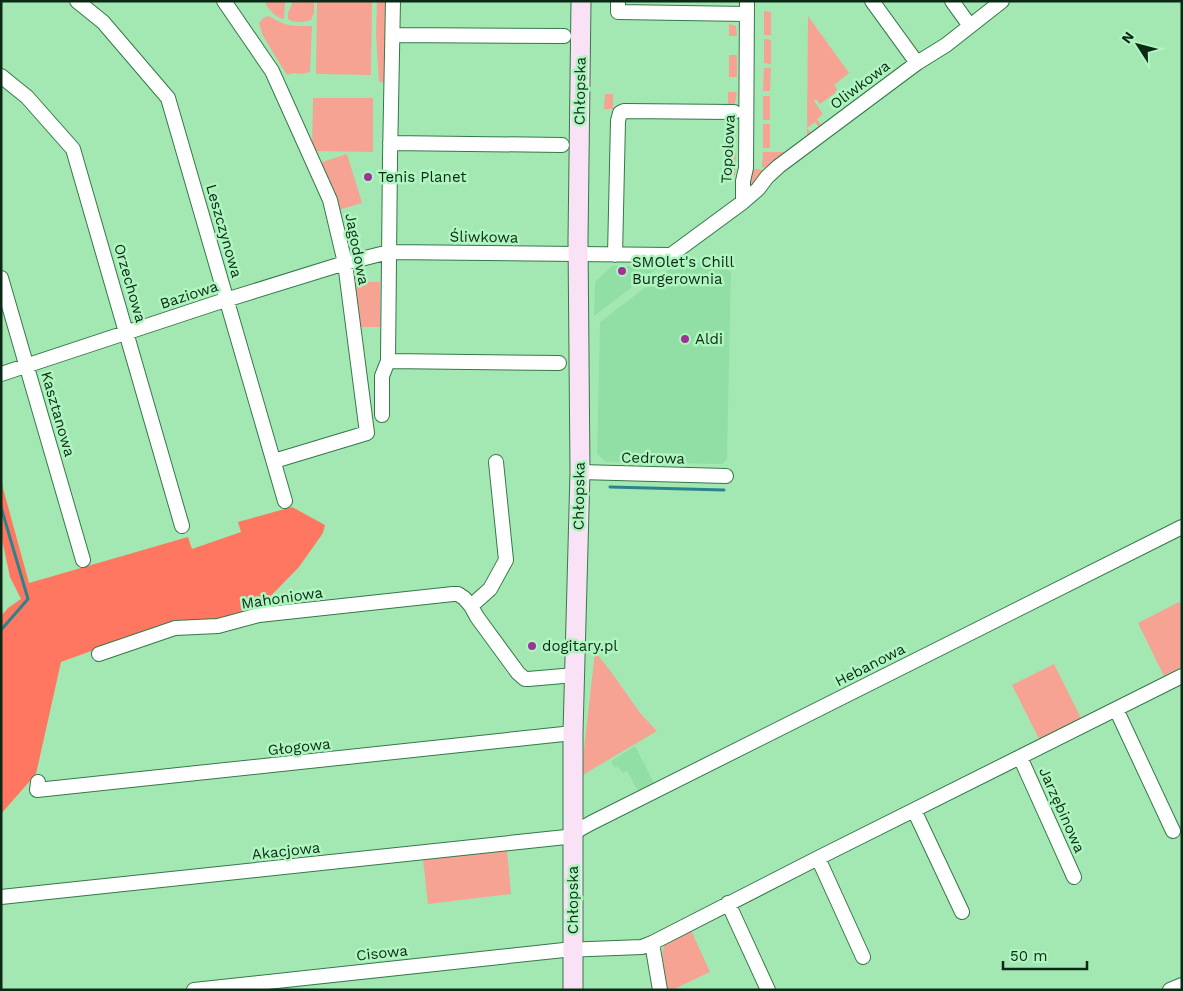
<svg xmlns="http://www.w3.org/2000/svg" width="1183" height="991" viewBox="0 0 1183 991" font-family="'Work Sans',sans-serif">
<rect width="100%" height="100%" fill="#a3e8b3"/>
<path fill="#92dfa5" d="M679,262L722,263L731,272L727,459L722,464L606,462L597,454L600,322Z
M612,266H660L594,316L595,282Z
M635,746L654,783L638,791L627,771L622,773L618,766L614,767L611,761Z"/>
<path fill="#f6a394" d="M266,1H285L284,19C276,18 271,11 266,5Z
M293,1H314V13L311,20C303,22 296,24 288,19V13Z
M317,1H372L371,75L316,74Z
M377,1H388L387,83L379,82L376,34Z
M764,11L771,12V35H764Z
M269,16C287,27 291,26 312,26L310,72L301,74L294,73L287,75L269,46L262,34L259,23L263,18Z
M808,16L849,73L834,85L837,89L835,93L820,104L816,99L814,101L823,114L817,119L821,125L819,127L815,122L807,128L811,133L807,137Z
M729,24L736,26L737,36H729Z
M764,39L771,40V64L764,63Z
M729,55H737V77H729Z
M764,68H771L770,91H763Z
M728,92H737L735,104L728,106Z
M605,94H613V109H604Z
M763,96H770V120H763Z
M313,98H373V152L313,151L312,149Z
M728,123L735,124L736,137H728Z
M763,124H770V148H763Z
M727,152H736L735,175H727Z
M763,152H786L765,168L762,167Z
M347,154L362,203L338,210L319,163Z
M751,169H759L765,172L753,186L749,183Z
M364,268V282H380V327H361L353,271Z
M1179,602L1182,606V667L1164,676L1138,623Z
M595,652L609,669L641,714L657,731L581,776Z
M1054,664L1081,718L1039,739L1012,685Z
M507,850L511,894L428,904L423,859Z
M691,930L710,972L672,990H668C666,979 658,951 666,943C672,937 683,934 691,930Z"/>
<path fill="#ff7761" d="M1,481L29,583L188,537L192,549L241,532L238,522L292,507L325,525L323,533L299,567L259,608L94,650L61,662L36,774L1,814V616L8,608L21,599L10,577L1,535Z"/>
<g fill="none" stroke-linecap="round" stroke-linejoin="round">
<path stroke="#2c838b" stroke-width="3" d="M610,487L724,490
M1,507L28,599L1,630"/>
<defs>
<path id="street" d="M77,1L103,22L168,98L285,501
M224,1L272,71L330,200L345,263L367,433L274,461
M618,1V12L747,14
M872,1L917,63
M952,1L970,26
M393,35L564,36
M1,76L27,97L73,149L182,526
M390,143L562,145
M743,202L758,189L767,177L779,166L917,63L946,45L1002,1
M615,255L618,121L620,113L624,111L734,112
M1,278L83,560
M388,361L559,363
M1,374L216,303L345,263L389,252L671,255L743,202V181L746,168L747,1
M382,415V376L388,361L390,158L393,1
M580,472L726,476
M471,606L490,589L506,560L496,462
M99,654L175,628L218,626L259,615L453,594H458L464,598L471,606L477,617L518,673L525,679H528L575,675
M1116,709L1173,831
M1020,757L1074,877
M38,782L37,790L573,733
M914,810L962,912
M818,858L863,957
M1,897L566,837L591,823L1182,527
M728,903L768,990
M652,943L660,990
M194,990L564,950L642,947L652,943L818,858L1182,676
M1170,990L1182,985"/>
<path id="secondary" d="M573,990V733L580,472L578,240L581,1"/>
</defs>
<use href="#street" stroke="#357849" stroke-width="16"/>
<use href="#secondary" stroke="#357849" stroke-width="21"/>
<use href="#street" stroke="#fff" stroke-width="14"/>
<use href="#secondary" stroke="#f9e2f6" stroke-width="19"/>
</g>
<g fill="#9d3395" stroke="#aff5c0" stroke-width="2">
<circle cx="368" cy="177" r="5"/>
<circle cx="622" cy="271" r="5"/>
<circle cx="685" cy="339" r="5"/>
<circle cx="532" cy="646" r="5"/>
</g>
<g text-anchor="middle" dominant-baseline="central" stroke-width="5" stroke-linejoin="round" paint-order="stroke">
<g font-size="15" fill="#0c2915" stroke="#aff5c0">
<text transform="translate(860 85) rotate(-37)">Oliwkowa</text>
<text transform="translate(580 91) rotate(-89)">Chłopska</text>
<text transform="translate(728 149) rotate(-87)">Topolowa</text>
<text transform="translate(224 231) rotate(74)">Leszczynowa</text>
<text transform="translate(484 237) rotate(1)">Śliwkowa</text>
<text transform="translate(357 249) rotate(79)">Jagodowa</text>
<text transform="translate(130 283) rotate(74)">Orzechowa</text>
<text transform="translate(189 295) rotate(-18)">Baziowa</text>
<text transform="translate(58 414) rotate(74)">Kasztanowa</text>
<text transform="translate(653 458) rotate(1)">Cedrowa</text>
<text transform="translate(579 496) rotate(-89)">Chłopska</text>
<text transform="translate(282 598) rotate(-8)">Mahoniowa</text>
<text transform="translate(870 665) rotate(-27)">Hebanowa</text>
<text transform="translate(299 747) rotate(-6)">Głogowa</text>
<text transform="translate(1062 810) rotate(66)">Jarzębinowa</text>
<text transform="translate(286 851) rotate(-6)">Akacjowa</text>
<text transform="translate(573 900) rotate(-90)">Chłopska</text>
<text transform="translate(382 953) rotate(-6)">Cisowa</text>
</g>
<g font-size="15" fill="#0c2915" stroke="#aff5c0" text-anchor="start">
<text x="378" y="177">Tenis Planet</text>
<text x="632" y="262">SMOlet's Chill<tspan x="632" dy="17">Burgerownia</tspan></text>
<text x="695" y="339">Aldi</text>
<text x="542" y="646">dogitary.pl</text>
</g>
</g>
<rect width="1183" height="991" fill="none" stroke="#0c2915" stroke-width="5"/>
<g transform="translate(1138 45) rotate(306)" stroke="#aff5c0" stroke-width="4" paint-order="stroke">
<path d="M0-4L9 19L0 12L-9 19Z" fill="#0c2915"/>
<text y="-8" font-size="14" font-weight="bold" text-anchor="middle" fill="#0c2915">N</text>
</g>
<path d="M1003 961v8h84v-8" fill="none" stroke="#0c2915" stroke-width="2.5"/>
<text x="1010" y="961" font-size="15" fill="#0c2915" stroke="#aff5c0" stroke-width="4" paint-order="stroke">50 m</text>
</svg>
